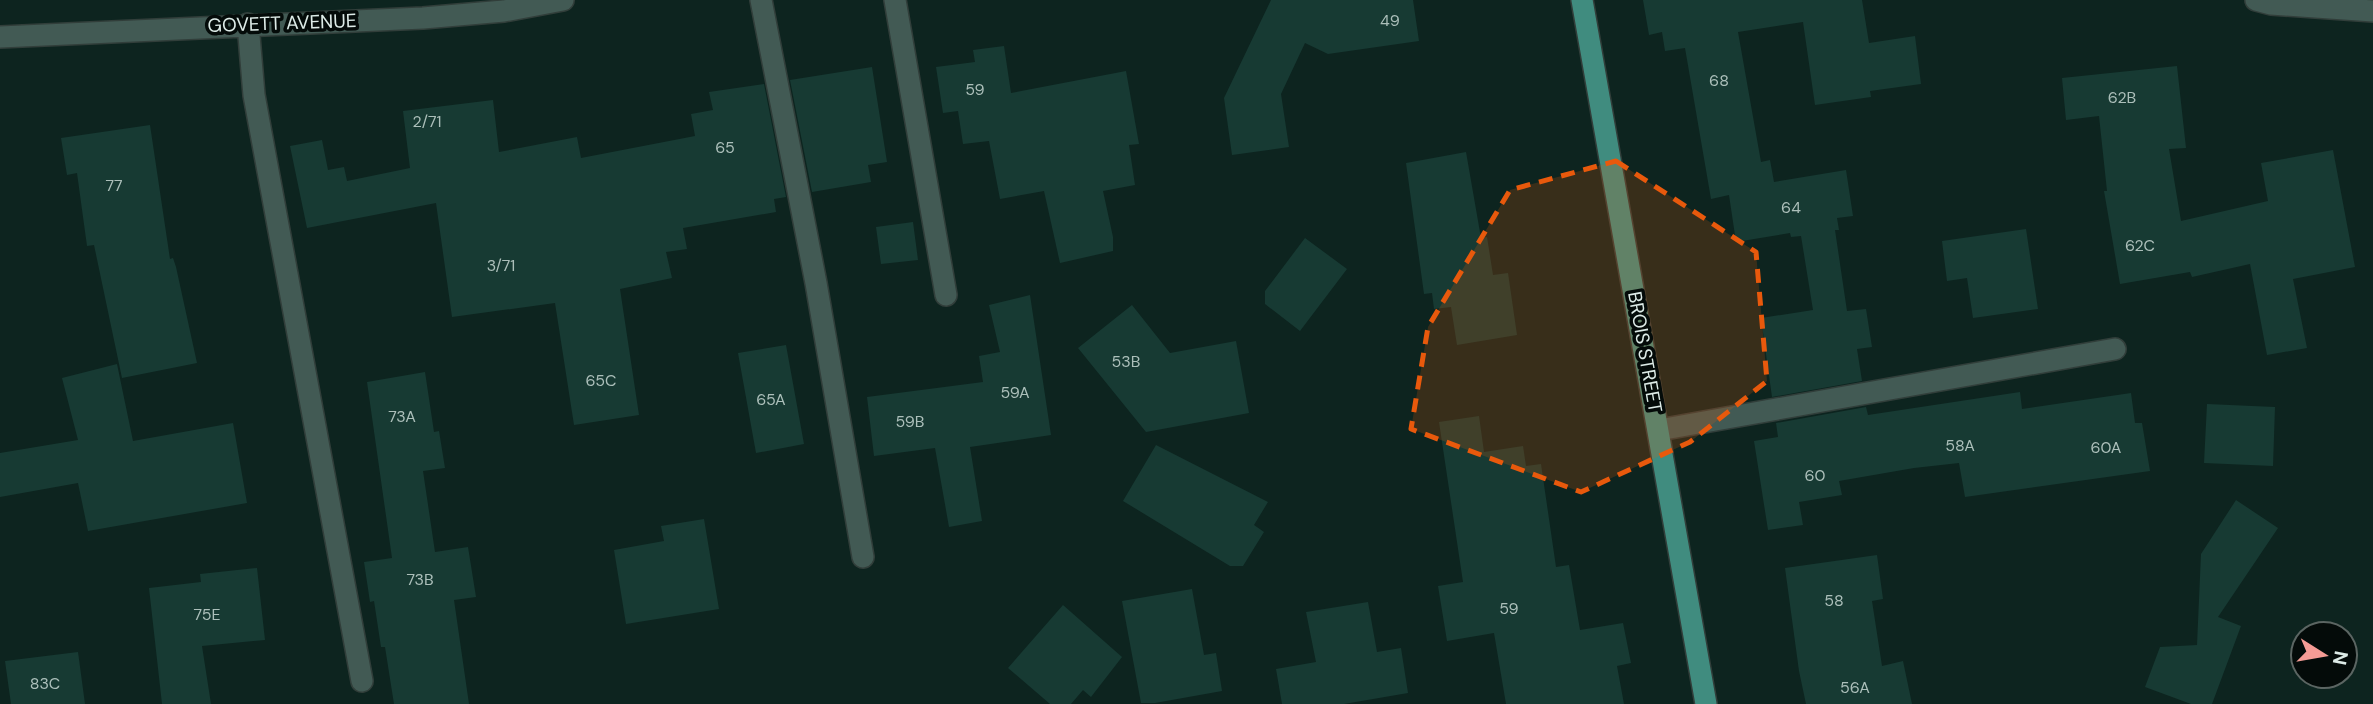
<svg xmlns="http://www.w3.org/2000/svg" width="2373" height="704" viewBox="0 0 2373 704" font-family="'DM Sans',sans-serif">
<rect width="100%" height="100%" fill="#0d241f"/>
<path fill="#173a33" d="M1271,0H1413L1419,41L1328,54L1305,43L1281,94L1289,147L1232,155L1224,98Z
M1643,0H1862L1869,43L1915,36L1921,84L1870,91L1871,97L1815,105L1803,22L1738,32L1761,162L1770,160L1774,182L1846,170L1853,216L1837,218L1839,230H1835L1847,311L1866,309L1872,347L1857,349L1862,381L1772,397L1761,318L1813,310L1801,236L1791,237L1790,233L1736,242L1729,195L1711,199L1685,48L1665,51L1662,32L1649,35Z
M1004,46L1011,93L1126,71L1139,144L1129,145L1135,185L1103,191L1113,237V251L1060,263L1044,191L1000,199L989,141L963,144L958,111L943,113L936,67L975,62L973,50Z
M2177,66L2186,148L2169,149L2181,221L2268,201L2261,163L2333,150L2355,267L2293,279L2307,348L2267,355L2250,264L2192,277L2190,272L2120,284L2104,191H2107L2099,116L2066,120L2062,78Z
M872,67L887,162L868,165L871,182L812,192L790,80Z
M764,84L786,197L774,199L776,212L683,228L687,249L666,252L672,278L620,289L639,415L574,425L555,303L452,317L436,203L307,228L290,146L322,140L328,170L344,167L347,181L410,168L403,111L493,100L499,152L577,137L581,158L695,136L691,114L713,110L709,92Z
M150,125L170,259L173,258L176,267L197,363L122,378L94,245L87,246L77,173L67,175L61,138Z
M1466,152L1481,238L1487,237L1493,275L1508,273L1517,335L1457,345L1451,307L1434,309L1432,293L1424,294L1406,163Z
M913,222L918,260L881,264L876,227Z
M2026,229L2038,309L1973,318L1967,278L1947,281L1942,241Z
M1305,238L1347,269L1300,331L1265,304V291Z
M1030,295L1051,435L970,447L982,521L949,527L935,448L874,456L867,397L983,382L979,356L1000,352L989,305Z
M1132,305L1170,353L1236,341L1249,413L1146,432L1078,348Z
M786,345L804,444L756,453L738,353Z
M117,364L133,441L233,423L247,503L88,531L78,483L0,497V453L78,440L62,378Z
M425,372L434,432L439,431L445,468L423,471L435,552L468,547L476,597L454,600L469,704H394L385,647H381L374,601L370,602L364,562L392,558L367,382Z
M2020,392L2022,409L2131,393L2135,423H2142L2150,471L1965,497L1959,463L1914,468L1839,481L1842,495L1799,502L1803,525L1768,530L1754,441L1778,437L1776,423L1866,407L1868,415Z
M2207,404L2275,407L2273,466L2204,463Z
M1479,416L1484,452L1523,446L1526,466L1541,464L1556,567L1569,565L1580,630L1623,623L1631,663L1617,666L1624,704H1506L1494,633L1447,641L1438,586L1463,582L1439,422Z
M1156,445L1268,502L1254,525L1264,532L1243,566H1230L1123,501Z
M2236,500L2278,528L2218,617L2241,626L2212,704H2191L2145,687L2160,647L2197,645L2201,554Z
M704,519L719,609L626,624L614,550L664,541L661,526Z
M1877,555L1883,599L1872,601L1882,666L1903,661L1912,704H1806L1799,671L1785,568Z
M257,568L265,640L202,646L211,704H162L149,588L201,582L200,574Z
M1192,589L1204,655L1216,653L1222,691L1155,703H1141L1122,601Z
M1368,602L1377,652L1401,648L1408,693L1344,704H1282L1276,669L1316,662L1306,612Z
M1063,605L1122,657L1091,697L1083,690L1071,704H1050L1008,668Z
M78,652L85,704H11L5,661Z"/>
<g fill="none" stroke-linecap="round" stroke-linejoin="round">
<defs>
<path id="minor" d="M761,0L816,283L863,557
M895,0L946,295
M2256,0L2271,4L2373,11
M248,24L254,95L362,681
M0,37L423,18L504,11L563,0
M1659,430L2115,349"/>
<path id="major" d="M1582,0L1706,704"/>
</defs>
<use href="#minor" stroke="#313e3a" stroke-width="24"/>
<use href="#major" stroke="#313e3a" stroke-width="24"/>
<use href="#minor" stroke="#425a54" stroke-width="21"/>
<use href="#major" stroke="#408c7f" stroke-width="21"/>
</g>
<path fill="#e8590c" fill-opacity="0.2" stroke="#e8590c" stroke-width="5" stroke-dasharray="14 9" stroke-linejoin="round" d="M1616,161L1756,252L1767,381L1690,442L1581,492L1411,429L1428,327L1510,190Z"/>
<g text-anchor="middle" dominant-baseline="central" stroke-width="7" stroke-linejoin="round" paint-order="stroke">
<g font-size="16" fill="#acbfba">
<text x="1390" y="20">49</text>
<text x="1719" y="80">68</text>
<text x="975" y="89">59</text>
<text x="2122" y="97">62B</text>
<text x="427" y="121">2/71</text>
<text x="725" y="147">65</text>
<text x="114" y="185">77</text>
<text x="1791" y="207">64</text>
<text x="2140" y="245">62C</text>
<text x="501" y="265">3/71</text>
<text x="1126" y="361">53B</text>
<text x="601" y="380">65C</text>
<text x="1015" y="392">59A</text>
<text x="771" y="399">65A</text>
<text x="402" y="416">73A</text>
<text x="910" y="421">59B</text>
<text x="1960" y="445">58A</text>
<text x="2106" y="447">60A</text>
<text x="1815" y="475">60</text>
<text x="420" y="579">73B</text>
<text x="1834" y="600">58</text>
<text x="1509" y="608">59</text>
<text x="207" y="614">75E</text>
<text x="45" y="683">83C</text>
<text x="1855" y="687">56A</text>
</g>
<g font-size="19" fill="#ddebe7" stroke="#040b09">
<text transform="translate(282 23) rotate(-2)">GOVETT AVENUE</text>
<text transform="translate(1645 352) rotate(80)">BROIS STREET</text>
</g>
</g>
<g transform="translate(2324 655) rotate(101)"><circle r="33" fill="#040b09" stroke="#5b6562" stroke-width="2"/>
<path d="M0-5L12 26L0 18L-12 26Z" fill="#f59c95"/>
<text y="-10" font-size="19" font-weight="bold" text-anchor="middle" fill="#ddebe7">N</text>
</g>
</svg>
